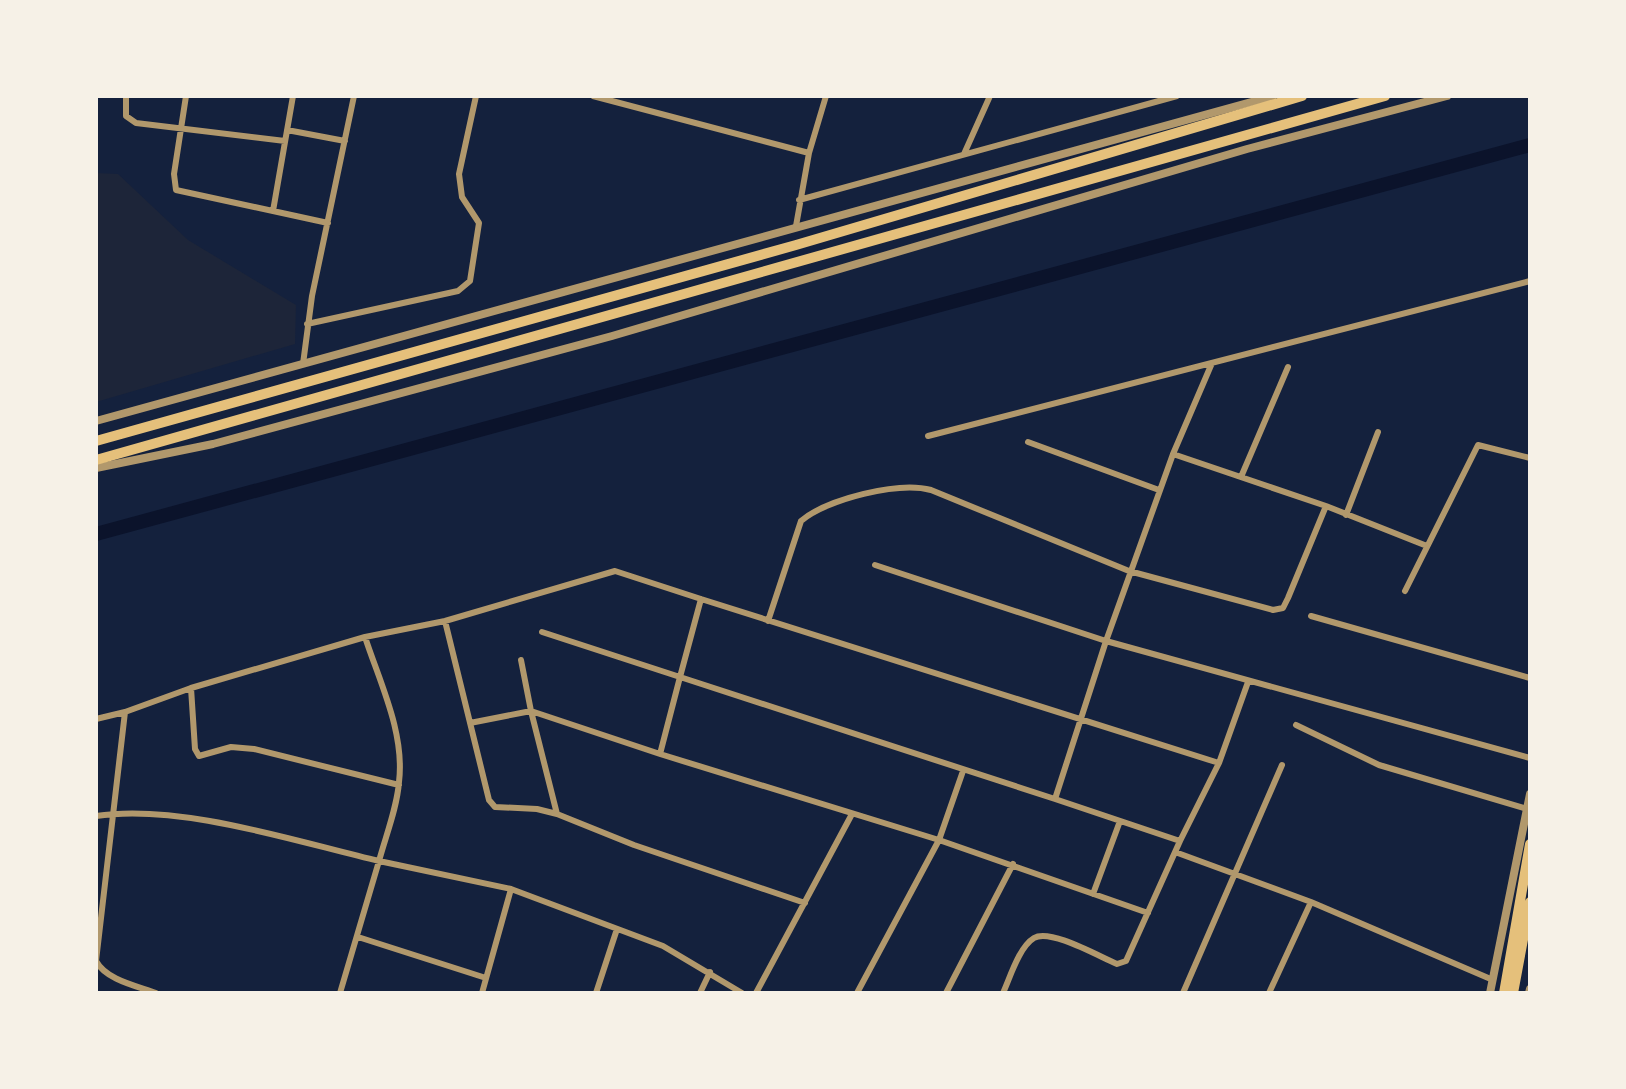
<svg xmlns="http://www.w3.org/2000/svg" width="1626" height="1089" viewBox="0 0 1626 1089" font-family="'Fira Sans Condensed',sans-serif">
<rect width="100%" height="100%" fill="#14213d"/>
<path fill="#1d2539" d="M96,173L118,174L188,240L296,305L295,344L96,402Z"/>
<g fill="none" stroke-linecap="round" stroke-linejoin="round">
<path stroke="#0b132b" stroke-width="14" d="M96,534L1530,145"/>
<path stroke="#b1986c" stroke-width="6" d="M126,96V116L136,123L285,141
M186,96L174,174L176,190L328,223
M593,96L809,153
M287,130L345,141
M964,154L990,96
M799,200L1177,96
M273,211L293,96
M796,226L809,153L826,96
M307,324L458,291L470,281L479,223L462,197L459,174L476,96
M303,364L312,296L354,96
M928,436L1530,281
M1028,442L1159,490
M1173,454L1212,363
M1241,477L1288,367
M1346,515L1378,432
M875,565L1106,641L1173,454L1326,506L1427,546
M1405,591L1478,445L1530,458
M701,599L615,571L445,621L365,637C380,683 405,733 399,782C397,808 386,835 379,861L511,889L663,946L742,993
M1311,616L1530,678
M445,621L489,800L495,807L537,809L557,814L634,845L805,903
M768,621L801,521C827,499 899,481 931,490L1129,571L1273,610L1283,608L1288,598L1326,506
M542,632L680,677L660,754L939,840L857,993
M521,660L531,711L660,754
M191,688L195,749L199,756L231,747L254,749L399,785
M96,719L125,712
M470,723L531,711L557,814
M1296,725L1379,765L1527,809
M963,771L939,840L1148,913
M1055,799L680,677L701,599L1219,763L1248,682
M96,816C180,803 297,842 379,861L340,993
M1180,841L1219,763
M1175,852L1311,902L1493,980
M1093,894L1120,821
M358,937L486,978
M156,993C137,986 106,980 96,961L125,712L191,688L365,637
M482,993L511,889
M596,993L617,929
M700,993L710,972
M756,993L852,814
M946,993L1013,864
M1003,993C1010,978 1019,947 1034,938C1050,928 1100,957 1117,964L1126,961L1180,841L1055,799L1106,641L1530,758
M1183,993L1282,765
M1269,993L1311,902"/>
<path stroke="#b1986c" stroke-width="8" d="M96,421L1273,96
M96,468L213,444L612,336L1247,149L1447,96
M1490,993L1530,794
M1529,993L1530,989"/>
<path stroke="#e5c07b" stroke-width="10" d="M96,441L796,245L1302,96
M96,460L1385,96
M1504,993L1530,844
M1513,993L1530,902"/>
</g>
<rect width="1626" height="1089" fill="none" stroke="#f6f1e7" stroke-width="196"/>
</svg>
